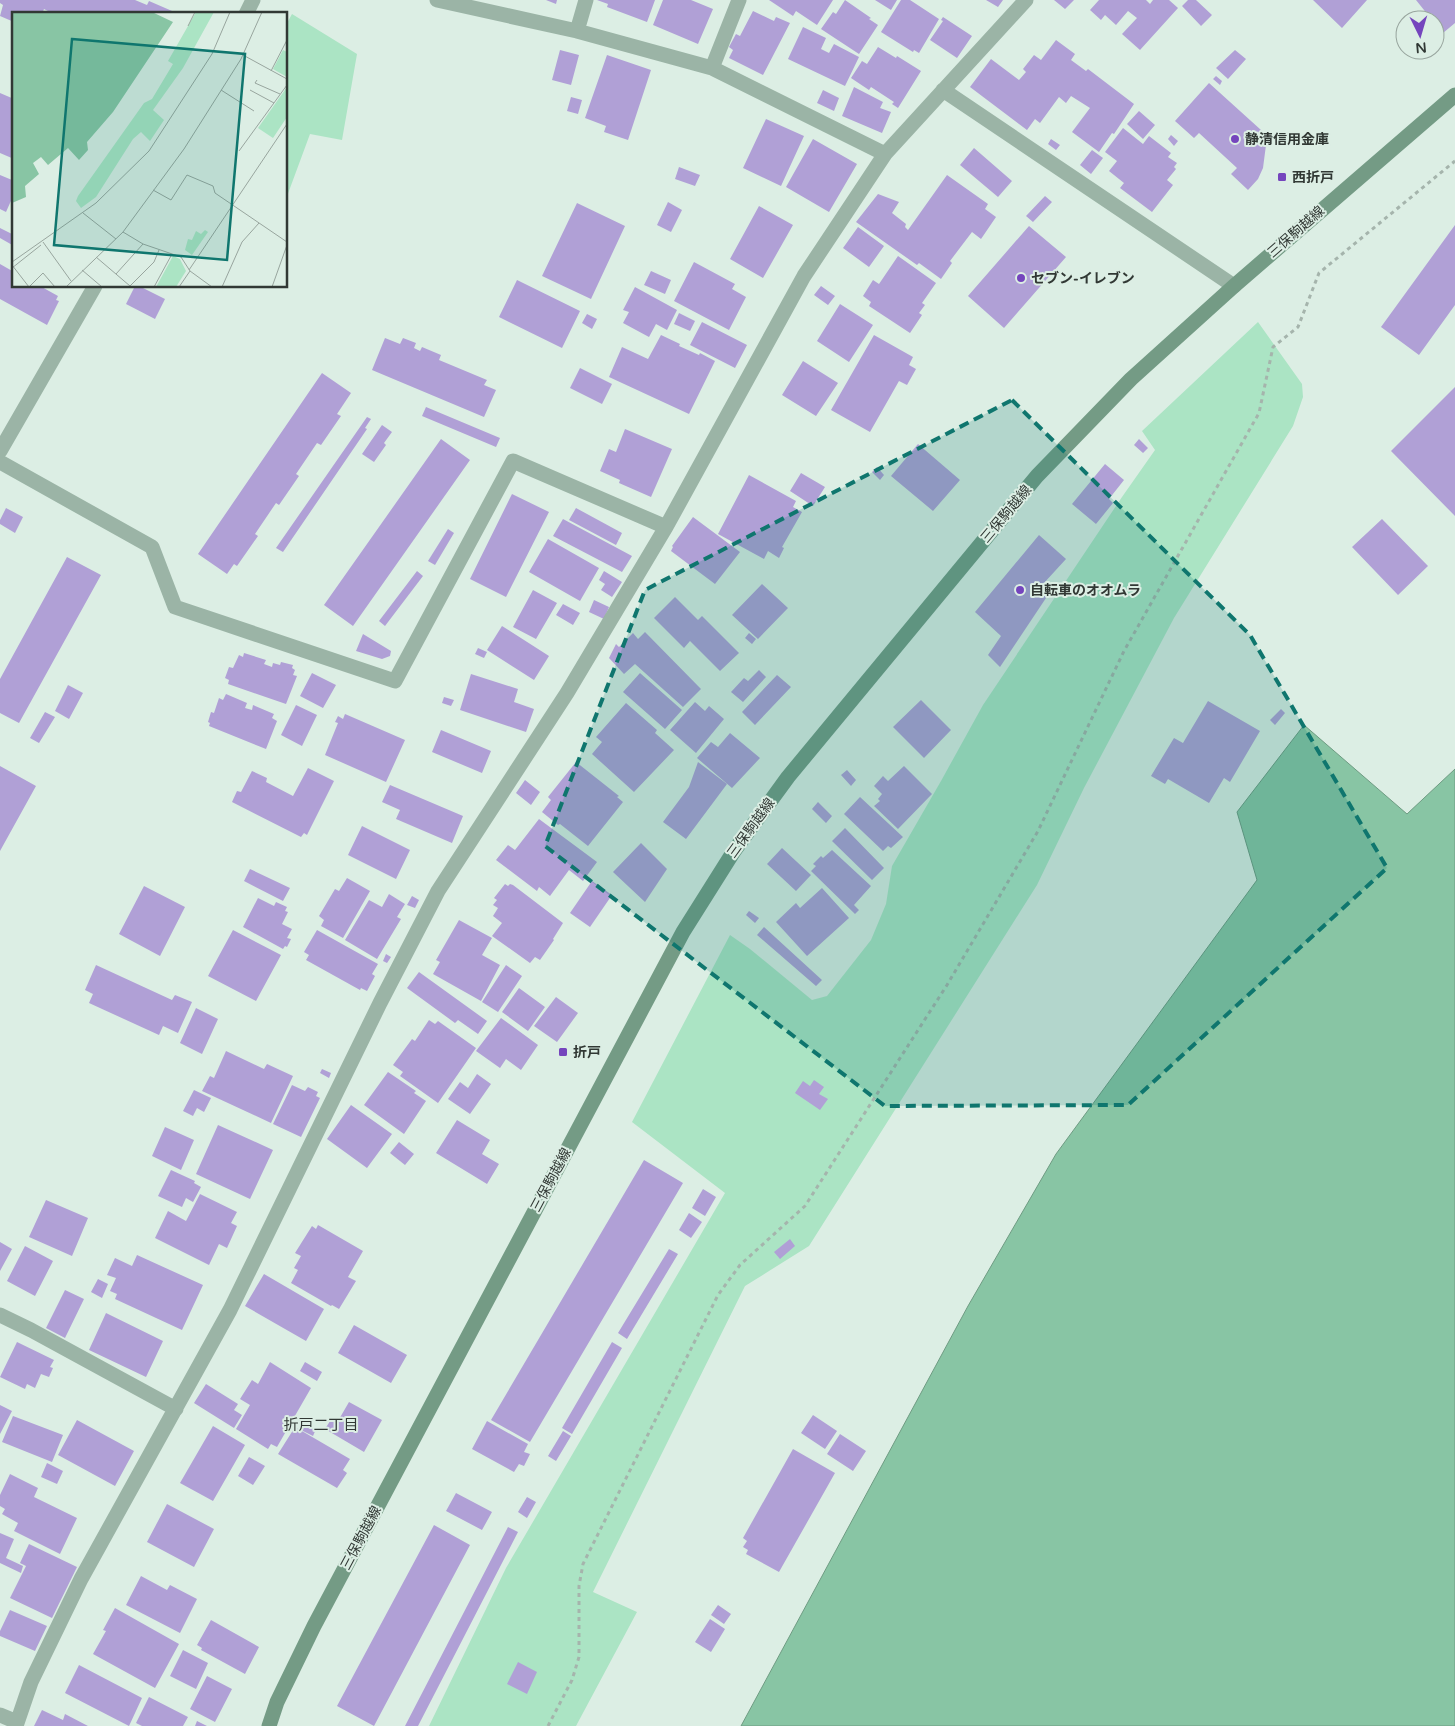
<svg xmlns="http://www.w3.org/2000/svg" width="1455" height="1726" viewBox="0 0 1455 1726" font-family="'Varela Round','Noto Sans JP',sans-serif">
<rect width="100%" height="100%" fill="#dceee4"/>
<path fill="#abe4c4" d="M292,14L357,54L342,140L310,134L286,199V25Z
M1258,322L1302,384L1303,397L1293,426L1174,618L1084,788L1037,885L809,1246L745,1286L593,1592L637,1612L576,1726H429L506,1568L725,1193L632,1122L730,935L750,949L812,1000L827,996L871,940L886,904L892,866L941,781L983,705L1122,497L1155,450L1142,431Z"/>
<path fill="#88c5a4" stroke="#6e9b82" d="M1304,725L1407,814L1455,769V1726H741L968,1306L1056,1154L1257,880L1237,812Z"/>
<path fill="#b0a0d6" d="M0,0H135L147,5L149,1L179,14H54L44,9L42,14H23L18,12L17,14H14V22L0,16L3,5L0,3Z
M546,0H557L556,4Z
M597,0H655L647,22L607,7L608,4Z
M663,0H691L713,9L698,44L653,25Z
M769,0H833L817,25L796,11L793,16Z
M845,0L871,18L869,19L878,25L859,54L821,29L833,12L836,14Z
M875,0H897L891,10Z
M901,0H910L939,19L919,53L914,50L913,52L881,32Z
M986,0H1003L998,7Z
M1054,0H1074L1065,9Z
M1099,0H1146L1150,4L1153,0H1169L1178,8L1140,50L1122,34L1137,18L1128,11L1116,25L1105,15L1101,20L1090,10Z
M1188,0H1196L1212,15L1201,26L1182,6Z
M1313,0H1367L1342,28Z
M1416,0H1455V23L1443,33L1435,23V20H1432Z
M753,11L774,21L776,17L790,23L763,75L729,58L733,50L729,47L736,34L740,36Z
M943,17L972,36L957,58L930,40L943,21L941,20Z
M803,27L826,38L821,49L829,53L834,44L859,57L845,86L788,59Z
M1056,40L1075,54L1071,60L1086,71L1088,69L1134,104L1114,134L1112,133L1099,152L1072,132L1090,108L1071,96L1066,103L1059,97L1040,123L1035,119L1027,130L970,87L991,59L1019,80L1026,72L1023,69L1034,55L1041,60Z
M878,47L896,58L897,56L921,71L898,108L892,104L894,102L871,87L869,90L851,78L862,61L867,64Z
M560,50L579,55L571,85L552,80Z
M1235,50L1246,59L1228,79L1216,68Z
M607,55L651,70L628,140L604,132L606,126L585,118Z
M1216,76L1222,81L1220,85L1213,79Z
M1209,83L1261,130L1266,145L1263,168L1258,179L1248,190L1231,174L1237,168L1199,133L1194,138L1175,121Z
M854,87L883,102L880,108L891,112L882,133L842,116Z
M823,90L839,98L834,111L817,103Z
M0,93L14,99V159L0,153Z
M571,97L582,100L578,114L567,111Z
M1139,111L1155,125L1143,139L1127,124Z
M766,119L804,136L781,186L743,168Z
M1123,128L1143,144L1149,136L1171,153L1168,157L1177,163L1174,167L1176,169L1167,180L1173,185L1152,212L1120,188L1124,183L1109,171L1117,161L1105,152Z
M1171,135L1178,141L1174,146L1168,139Z
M813,139L857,164L829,212L786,187Z
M1051,139L1060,145L1056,150L1048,144Z
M974,148L1012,181L998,197L960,165Z
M1092,150L1103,158L1091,174L1080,165Z
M679,167L700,175L695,186L675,179Z
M0,175L12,180V182L14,183V194L6,212L0,209Z
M947,175L988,204L985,209L996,217L981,239L972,232L950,261L952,263L941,279L919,263L917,265L856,222L878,194L899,202L892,213L906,224L905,227L908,230Z
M1045,196L1052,202L1033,222L1026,216Z
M668,202L682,210L671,232L657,225Z
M577,203L625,226L591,299L542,276Z
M759,206L793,225L763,278L730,259Z
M1455,225V305L1419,355L1381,327Z
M1029,226L1066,257L1004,328L968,296Z
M858,227L884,246L869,267L843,248Z
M0,228L14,235V246L0,238Z
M898,256L936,283L922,303L925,305L919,313L922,315L910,333L869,306L871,302L863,296L873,280L879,284Z
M694,262L735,284L732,289L746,297L729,330L674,301Z
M0,264L14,272V286H40L58,296L56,300L59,301L47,325L0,299Z
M651,271L671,280L665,294L644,285Z
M517,280L580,311L562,348L499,317Z
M135,286H139L165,299L155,319L126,304Z
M821,286L835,296L828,305L814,295Z
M635,287L677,310L667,330L656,324L649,337L623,323L629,312L623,310Z
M840,304L873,325L849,362L817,341Z
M679,313L695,321L690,331L674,324Z
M587,314L597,319L592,329L582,323Z
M702,322L747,345L735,368L690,345Z
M661,335L680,344L679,346L699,355L700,353L715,361L689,414L609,377L622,347L648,359Z
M874,335L913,357L909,365L916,369L907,385L899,381L870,432L831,410Z
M385,338L400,344L403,338L416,343L414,348L420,351L422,347L441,355L439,360L487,380L484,385L496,390L484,417L372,370Z
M803,361L838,383L816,416L782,395Z
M580,368L612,384L602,404L570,388Z
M322,373L351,393L337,414L341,416L321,445L317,443L296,474L299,476L279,505L276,503L255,534L258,536L237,566L234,564L227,574L198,554Z
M1455,387V516L1391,451Z
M426,407L500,438L496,447L422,416Z
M367,417L371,419L365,428L367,429L283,552L276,548Z
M382,425L392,432L384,443L386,445L374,462L362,454Z
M625,429L672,449L651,497L619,483L620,480L600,471L609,449L616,452Z
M441,439L470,460L353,626L324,605Z
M1139,439L1148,448L1143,453L1134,445Z
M918,444L960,480L933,511L891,476Z
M1105,464L1124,480L1109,499L1113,503L1096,524L1072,504Z
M877,467L884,475L880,480L872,472Z
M801,473L825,487L813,506L790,491Z
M749,475L796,501L793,507L802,512L782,547L784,548L779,558L768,551L764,559L718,534Z
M512,494L549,512L506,597L470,579Z
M6,508L23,517L15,533L0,524V520Z
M576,508L622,533L616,545L569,520Z
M693,517L740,552L715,584L671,551L673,547L672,546Z
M563,519L632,556L622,572L553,536Z
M1382,519L1428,566L1398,595L1352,547Z
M448,529L454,533L435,565L428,561Z
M1039,535L1066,559L1044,583L1052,589L1000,667L988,655L1001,636L975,612Z
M548,539L599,568L580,601L529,572Z
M67,557L101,575L19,723L0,713V679Z
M417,571L423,576L385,626L379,621Z
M604,571L622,582L612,597L601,590L605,584L599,580Z
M762,584L788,608L758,639L732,615Z
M533,590L557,603L536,639L513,627Z
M675,597L698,620L702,616L739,653L720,671L690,641L684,648L654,618Z
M594,600L609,607L604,619L589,612Z
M563,604L580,613L573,625L556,615Z
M502,626L549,656L534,680L487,650Z
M645,632L701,689L683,707L635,664L624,674L609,658L616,644L619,647L633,633L638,639Z
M749,633L756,639L752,644L745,638Z
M363,634L391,651L390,656L382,659L356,651Z
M478,648L487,652L484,658L475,654Z
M244,653L266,660L264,664L272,667L273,663L280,665L281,662L293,665L292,668L295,670L293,675L297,676L286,704L228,684L229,680L225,678L229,667L233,668L239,655L243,657Z
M759,670L766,677L743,702L731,692L744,678L748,681Z
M312,673L336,685L323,708L300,696Z
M640,673L682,710L665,729L623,692Z
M471,674L518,689L514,702L534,709L526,732L460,710Z
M777,675L791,687L755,725L742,712Z
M68,685L83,693L69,719L55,711Z
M226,694L247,703L245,708L252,710L253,705L274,714L272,718L277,721L266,749L209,726L210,723L208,722L211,712L214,713L219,698L223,700Z
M444,697L454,700L451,706L442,703Z
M921,700L951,730L924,758L893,727Z
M1208,701L1260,731L1230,782L1224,778L1209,803L1168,779L1165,784L1151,776L1174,738L1183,743Z
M695,702L705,711L709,706L724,719L696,753L670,730Z
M626,703L657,730L655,733L674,750L634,792L592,754L602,742L596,737Z
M296,705L317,715L302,746L281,735Z
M1281,709L1285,713L1275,725L1270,720Z
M45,712L55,717L39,743L30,738Z
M345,714L405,740L386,782L325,755L338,723L335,722L338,716L343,719Z
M441,730L491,751L482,773L432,752Z
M730,733L760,758L732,788L697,758L711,742L718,747Z
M576,762L619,796L617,797L623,802L588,846L560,824L558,825L542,812L551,800L548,797Z
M698,762L727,784L686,839L663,822L689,787Z
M0,766L36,786L0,851Z
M904,766L932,794L898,829L874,806L880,801L878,799L882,794L874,786L883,776L888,781Z
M308,768L334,781L307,835L304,833L301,837L232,802L237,791L241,792L252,771L267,778L266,782L293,796Z
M847,770L856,780L851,786L841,775Z
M525,780L540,792L531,805L516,793Z
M390,785L463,816L452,843L396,819L400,810L382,802Z
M860,797L903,837L891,848L888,846L883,851L844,814Z
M818,802L832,816L826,823L812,809Z
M539,819L597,862L583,881L569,870L550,896L539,887L537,891L496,860L508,845L515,850Z
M362,826L410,850L396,879L348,855Z
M845,828L884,868L872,880L832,841Z
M641,843L667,869L645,902L613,872Z
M782,848L811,875L796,891L767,864Z
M832,850L871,886L854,905L859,910L855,914L811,871L816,866L813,864L821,856L823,858Z
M250,869L290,888L283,901L244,881Z
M347,878L370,891L343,938L321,926L324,920L319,916L335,889L339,891Z
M592,881L612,895L590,927L570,913Z
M505,884L508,886L510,884L513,885L563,923L553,939L554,940L540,960L535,957L530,963L492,936L502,923L493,916L498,908L493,905L497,900L494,898Z
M144,886L185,907L160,956L119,934Z
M822,888L849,918L807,956L776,922L796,903L800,908Z
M389,894L405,904L397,917L401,919L377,959L345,940L369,900L382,907Z
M412,896L419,900L415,908L407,905Z
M258,898L274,906L276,902L287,907L285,911L288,912L282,924L292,929L287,938L291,939L287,947L285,946L283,949L243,927Z
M749,911L759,918L755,923L746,915Z
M459,920L492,938L482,955L500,965L481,1001L433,974L440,962L436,960Z
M764,927L822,980L816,986L757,935Z
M233,930L281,955L256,1001L208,976Z
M317,930L378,964L372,974L375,976L367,991L361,988L360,990L306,960L309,955L304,952Z
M386,954L391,957L387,963L383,961Z
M96,965L172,1000L175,995L192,1002L178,1033L163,1026L159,1035L89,1003L93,994L85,990Z
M506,965L522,976L498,1012L482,1002Z
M419,972L487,1021L478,1034L458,1020L455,1023L407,988Z
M519,988L545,1007L528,1031L502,1012Z
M556,997L578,1013L557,1042L534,1026Z
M196,1008L218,1019L202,1054L180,1043Z
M501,1018L538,1045L521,1070L506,1059L500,1068L476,1051Z
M429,1020L435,1024L438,1021L476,1048L438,1103L400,1076L403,1072L393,1065L412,1039L415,1041Z
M226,1051L264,1069L267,1064L293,1076L271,1123L202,1091L210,1076L214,1078Z
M322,1069L331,1073L329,1078L320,1073Z
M388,1072L416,1091L414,1093L426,1101L404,1134L364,1105Z
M477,1074L491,1084L470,1114L448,1099L460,1082L468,1088Z
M814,1080L824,1087L819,1094L828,1099L820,1110L795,1093L803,1081L810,1086Z
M292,1085L305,1091L308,1087L318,1092L316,1096L320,1098L301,1137L273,1124Z
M194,1090L211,1098L204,1112L197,1108L193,1116L183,1111Z
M351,1105L392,1134L367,1168L327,1139Z
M457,1120L490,1140L482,1154L499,1164L487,1184L436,1153Z
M218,1125L273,1150L250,1199L196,1174Z
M165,1127L194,1140L181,1170L152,1156Z
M399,1142L414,1154L405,1165L390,1153Z
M644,1160L683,1183L530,1442L491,1420Z
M171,1170L195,1181L194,1183L201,1187L193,1202L186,1198L182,1207L158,1196Z
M703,1189L716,1197L705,1216L692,1208Z
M200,1194L237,1212L231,1223L237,1226L227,1248L219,1244L209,1265L155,1238L168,1211L186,1221Z
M46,1200L88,1218L72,1256L29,1237Z
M689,1213L702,1222L691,1238L679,1230Z
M318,1225L363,1251L348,1277L356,1281L339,1309L332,1305L331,1306L291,1283L298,1270L294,1268L301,1256L295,1253L312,1226L316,1229Z
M790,1239L795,1246L780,1259L774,1252Z
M0,1242L12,1249L0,1271Z
M25,1246L53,1261L35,1296L7,1281Z
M669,1249L678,1254L627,1339L618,1333Z
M137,1255L203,1285L182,1330L115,1299L117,1294L110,1291L116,1278L107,1275L115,1258L132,1266Z
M264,1274L324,1309L306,1341L245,1306Z
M98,1279L108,1284L102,1298L91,1292Z
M65,1290L84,1299L65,1338L46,1328Z
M106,1313L163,1341L146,1377L89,1350Z
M354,1325L407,1355L391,1383L338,1353Z
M17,1342L54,1360L50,1367L53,1368L49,1377L41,1374L35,1388L27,1384L25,1389L0,1377Z
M612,1342L622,1348L572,1434L562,1428Z
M270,1362L311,1388L277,1447L271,1444L268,1449L236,1429L250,1405L240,1399L252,1380L258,1384Z
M305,1362L322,1372L317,1381L300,1371Z
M206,1384L238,1404L234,1410L242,1415L234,1428L194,1403Z
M349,1402L382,1420L364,1452L325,1429L332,1418L338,1421Z
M0,1405L12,1411L0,1434Z
M813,1415L837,1431L825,1449L801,1433Z
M13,1416L63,1435L52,1462L2,1442Z
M77,1420L134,1451L115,1486L58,1455Z
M487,1421L528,1444L524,1452L530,1454L524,1466L519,1464L514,1472L472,1449Z
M305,1423L316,1429L313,1436L301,1430Z
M213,1426L245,1445L213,1501L180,1483Z
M295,1427L350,1459L343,1470L347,1473L337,1488L278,1454Z
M563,1431L571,1436L556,1461L548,1456Z
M840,1434L866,1451L853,1471L827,1454Z
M793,1449L835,1473L779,1572L746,1554L748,1550L743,1547L747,1541L743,1538Z
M249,1457L265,1466L253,1485L238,1476Z
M47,1463L63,1471L57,1484L41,1477Z
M10,1474L38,1488L34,1497L77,1518L60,1554L14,1531L18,1523L2,1514L5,1509L0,1506V1495Z
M456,1493L492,1512L482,1530L446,1511Z
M527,1497L536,1502L527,1518L518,1512Z
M167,1504L214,1529L194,1567L147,1542Z
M434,1525L470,1545L374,1726L337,1706Z
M508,1527L518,1532L418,1726H405Z
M0,1533L14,1539L6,1558L23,1566L21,1573L0,1563Z
M29,1544L77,1567L52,1618L10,1598L26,1566L20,1563Z
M141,1576L167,1590L170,1585L197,1599L180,1633L126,1605Z
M718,1605L731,1614L724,1624L711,1615Z
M115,1608L179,1644L155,1688L93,1654L106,1631L103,1630Z
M10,1610L47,1626L35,1651L0,1636V1631Z
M710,1619L725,1629L711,1652L695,1642Z
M211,1620L259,1647L245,1674L201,1650L202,1648L197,1645Z
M183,1650L208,1663L196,1689L170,1676Z
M518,1662L537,1672L527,1694L507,1684Z
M79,1665L142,1698L129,1726L65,1693Z
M207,1676L232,1689L215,1722L190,1709Z
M149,1697L188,1717L183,1726H142L136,1723Z
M42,1710L63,1720L65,1714L88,1726H34Z
M197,1721L207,1726H195Z"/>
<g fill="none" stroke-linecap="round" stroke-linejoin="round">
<path stroke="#a5b4ac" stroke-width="3" stroke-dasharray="4 4" stroke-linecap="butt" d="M548,1726L572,1680L579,1657V1586L583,1564L718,1295L740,1265L805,1206L947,985L1038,831L1124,651L1259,413L1273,347L1298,327L1319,273L1455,161"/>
<path stroke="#9bb4a6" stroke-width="15" d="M437,0L577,31L712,68L885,154
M577,31L586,0
M712,68L739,0
M943,90L1234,286
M0,462L152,547L175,607L395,681L513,461L666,527
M0,1315L31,1330L176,1409
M0,1715L17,1722
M16,1726L31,1682L81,1579L230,1310L380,1003L438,891L567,693L666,527L804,276L885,154L1026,0"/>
<path stroke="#9bb4a6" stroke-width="15" d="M246,14L253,0
M0,451L95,286"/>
<path stroke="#749b85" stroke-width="15" d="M269,1726L277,1702L314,1626L683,932L734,851L788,777L1037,476L1131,379L1234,286L1455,95"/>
</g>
<path fill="#0f766e" fill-opacity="0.2" stroke="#0f766e" stroke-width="4" stroke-dasharray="10 6" stroke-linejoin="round" d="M1012,400L1250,635L1387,868L1128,1105L885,1106L545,846L645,590Z"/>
<g fill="#7545bd" stroke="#dceee4" stroke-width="2">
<circle cx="1235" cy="139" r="5"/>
<rect x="1277" y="172" width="10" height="10" rx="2.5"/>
<circle cx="1021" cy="278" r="5"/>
<circle cx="1020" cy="590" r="5"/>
<rect x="558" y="1047" width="10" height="10" rx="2.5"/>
</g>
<g text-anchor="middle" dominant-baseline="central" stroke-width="4" stroke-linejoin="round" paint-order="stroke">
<g font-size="14" font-weight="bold" fill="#313834" stroke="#dceee4" text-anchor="start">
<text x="1245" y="139">静清信用金庫</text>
<text x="1292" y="177">西折戸</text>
<text x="1031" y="278">セブン-イレブン</text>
<text x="1030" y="590">自転車のオオムラ</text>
<text x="573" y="1052">折戸</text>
</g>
<g font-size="14" fill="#313834" stroke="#dceee4">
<text transform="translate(1296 232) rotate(-41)">三保駒越線</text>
<text transform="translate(1006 514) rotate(-50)">三保駒越線</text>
<text transform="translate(751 828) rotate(-54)">三保駒越線</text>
<text transform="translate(551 1180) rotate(-62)">三保駒越線</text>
<text transform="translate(361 1538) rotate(-62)">三保駒越線</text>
</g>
<g font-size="15" fill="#313834" stroke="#dceee4">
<text x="321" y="1425">折戸二丁目</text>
</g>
</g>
<g transform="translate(12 12)">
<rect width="275" height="275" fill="#dceee4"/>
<path d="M184,0H202L171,56L141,98L152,108L138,129L129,120L121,127L84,185L69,196L64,189L66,184L132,91L140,87L161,52L156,49ZM271,38L275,40V65L261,57ZM275,75V105L261,126L246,116ZM193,218L196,220L180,243L173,238L176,227L180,228L184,219L189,222ZM161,244L168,247L174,259L164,275H144Z" fill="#abe4c4"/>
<path d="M0,0H140L161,10L101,100L75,130L76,138L67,148L56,136L36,153L29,145L21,151L27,162L13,174L14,185L0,191Z" fill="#88c5a4"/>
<path fill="none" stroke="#98a59e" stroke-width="1" d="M176,14L183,0M231,43L275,67M259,59L275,28M245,68L243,71L268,82M209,78L242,99M238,78L262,91M227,139L275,73M141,178L159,188L175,163L201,174L203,181L275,230M71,201L104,227M111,220L131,232L169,245L178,259L200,275M31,230L59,269M84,245L118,274L142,250L147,238M0,250L84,191L137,139L200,42L218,0M0,253L17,275M0,256L29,233M70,258L90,275M177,258L275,112M104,262L131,232M17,275L31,261L43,275M54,275L111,220L172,137L229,47L250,0M142,275L160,242M167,275L178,259M210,275L230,230L247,211M260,275L275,233"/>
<path fill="#0f766e" fill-opacity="0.15" stroke="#0f766e" stroke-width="2.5" d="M60,27L233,42L215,248L42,233Z"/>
<rect width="275" height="275" fill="none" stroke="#313834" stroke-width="2.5"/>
</g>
<g transform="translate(1420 35) rotate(175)"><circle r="24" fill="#dceee4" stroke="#98a59e"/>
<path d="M0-4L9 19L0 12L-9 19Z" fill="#7545bd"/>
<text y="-8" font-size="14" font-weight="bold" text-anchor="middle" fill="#313834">N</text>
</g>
</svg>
